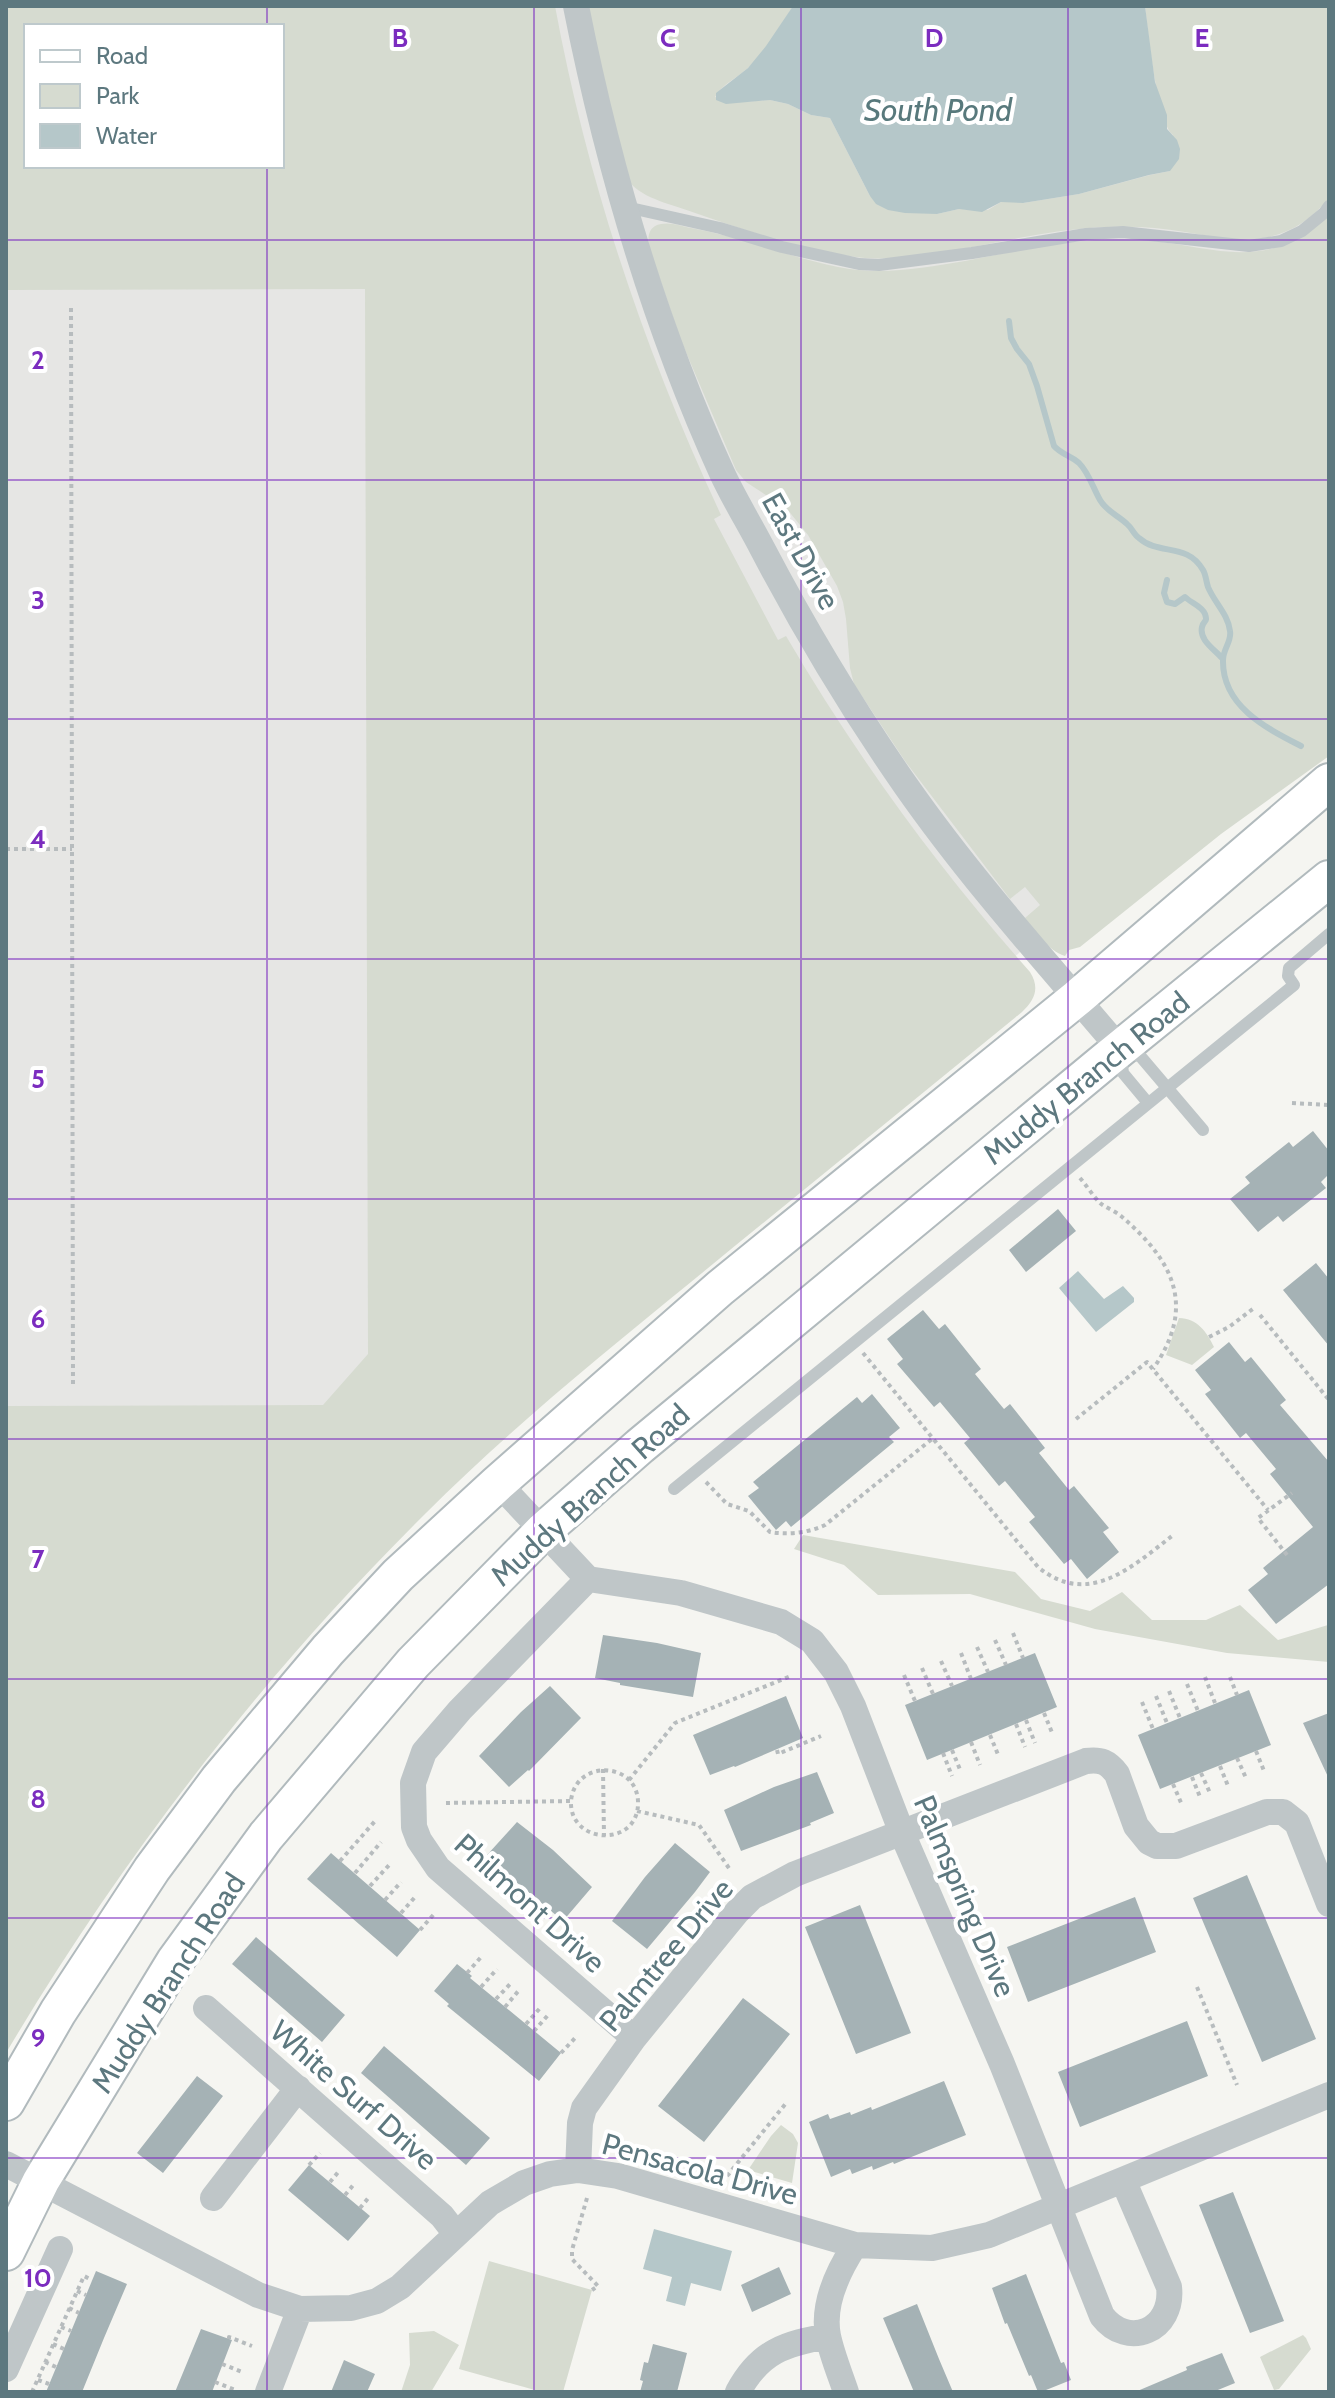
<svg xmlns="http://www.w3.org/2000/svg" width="1335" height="2398" viewBox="0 0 1335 2398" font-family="Cabin,sans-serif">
<rect width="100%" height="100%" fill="#f5f5f1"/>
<path fill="#e6e6e4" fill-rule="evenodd" d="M6,6H1329V665L1006,965L589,1303L6,1937ZM26,26H282V166H26Z"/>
<path fill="#d6dbd0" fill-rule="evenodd" d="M6,6H555C588,184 645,352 721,515L714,519L778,640L786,636C856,756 938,868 1030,972C1040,988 1035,1000 1022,1012C912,1102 801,1192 691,1282C600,1356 508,1431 425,1514C262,1676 123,1856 6,2053V1406L323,1405L368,1354L365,289L6,290ZM26,26H282V166H26Z
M588,6H793C780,27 766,51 748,68C737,78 722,84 715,97L740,102L770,100L788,104L811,115L830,118L870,196L937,214L959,209L988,210L1001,202L1008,201L1023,203L1079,194L1150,175L1170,171L1173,135C1157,122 1148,30 1145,6H1329V198C1312,219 1290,234 1263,238C1237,243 1211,236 1185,232C1159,227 1133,226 1106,227C1056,229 1005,241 956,250C926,255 895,260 865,258C800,252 727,223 665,203C652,198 641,194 631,184L609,104Z
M1329,215V756L1221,834L1080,947L1069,950L1065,956C1047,950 1036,932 1025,918L1040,905L1025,887L1010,899L905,761L854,684L850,668L846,619L843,602L837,586L808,535L787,509L746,482L736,470L680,338L649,247C647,236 649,226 661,224C671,222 682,226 691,228C741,237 789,257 838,267C880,276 923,268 965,261C1016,251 1069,239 1122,239C1202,239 1260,281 1329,215Z
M1179,1318C1197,1318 1207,1332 1214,1347L1192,1365L1166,1355Z
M803,1535L1015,1572L1041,1599L1090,1611L1122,1592L1152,1620H1206L1240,1605L1278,1640L1328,1625L1329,1662L1227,1653L1095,1629L970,1594L878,1595L844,1565L794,1549Z
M781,2125L793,2134L798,2143L792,2183L748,2170L771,2136Z
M489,2261L592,2290L563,2392H542L459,2369Z
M434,2331L459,2345L431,2392H401L410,2365L409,2333Z
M1303,2335L1306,2338L1311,2349L1279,2389L1274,2390L1260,2357Z"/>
<path fill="#b5c7c9" d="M793,6H1145L1155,82L1167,115V129L1177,140L1180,149L1179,159L1170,171L1149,175L1079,194L1023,203L1001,202L982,212L959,209L937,214L905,213L888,210L876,204L870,196L830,118L811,115L788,104L770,100L726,104L716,100V93L748,68L766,46Z
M1078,1271L1104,1299L1123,1286L1134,1298V1302L1096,1332L1059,1288Z
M654,2229L732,2251L721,2291L691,2283L685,2306L666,2301L672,2277L643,2269Z"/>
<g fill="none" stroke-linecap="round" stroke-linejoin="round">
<path stroke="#b5c7c9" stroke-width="6" d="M1009,321L1011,338L1017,349L1029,364L1037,386L1054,446C1061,454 1071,456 1079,463C1089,473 1093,488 1100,500C1107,512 1118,515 1127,524C1132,528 1134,535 1139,538C1159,556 1187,542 1203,570C1206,575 1206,581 1208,587C1214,602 1228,614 1230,631C1232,641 1223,649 1223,660C1222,706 1266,728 1301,746
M1167,580L1164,593L1167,602L1175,604L1185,597C1191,603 1202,606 1205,614C1208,623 1204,619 1202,627C1199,640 1214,649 1222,658"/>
</g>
<path fill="#a5b2b5" d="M1313,1131L1329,1151V1174L1321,1182L1326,1188L1283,1222L1278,1216L1258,1232L1230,1199L1250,1183L1245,1177L1289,1142L1293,1147Z
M1058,1209L1076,1231L1026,1272L1009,1250Z
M1316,1263L1329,1279V1346L1283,1290Z
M923,1310L939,1329L945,1324L981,1369L975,1374L989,1391L1004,1409L1010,1404L1045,1448L1039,1453L1069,1490L1074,1486L1109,1528L1103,1532L1119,1552L1087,1579L1071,1559L1064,1564L1029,1522L1035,1517L1005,1481L999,1486L964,1443L970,1438L940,1402L934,1407L897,1364L903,1359L887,1339Z
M1229,1342L1245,1362L1251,1357L1286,1400L1280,1405L1329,1462V1584L1276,1624L1248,1590L1268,1574L1263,1568L1313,1527L1270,1474L1276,1469L1246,1433L1240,1438L1205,1394L1211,1390L1195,1370Z
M872,1394L900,1428L889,1437L894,1442L791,1527L786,1521L776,1530L748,1496L759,1488L753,1482L857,1397L862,1403Z
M603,1635L657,1643L701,1653L693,1697L620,1685V1683L595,1678Z
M1035,1653L1057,1707L927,1760L905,1705Z
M550,1686L581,1718L529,1771L528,1770L509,1787L479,1756L521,1712Z
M1249,1690L1271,1745L1160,1789L1138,1735Z
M786,1696L803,1738L735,1767L734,1766L710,1775L693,1735Z
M1329,1713V1779L1303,1723Z
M817,1772L834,1813L810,1823L811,1825L741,1851L724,1810L774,1787Z
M517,1822L553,1850L592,1887L563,1921L515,1881L487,1855Z
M675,1843L710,1872L695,1892L647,1949L612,1921L645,1877Z
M331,1853L420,1930L397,1957L307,1879Z
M1247,1875L1316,2039L1262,2062L1193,1898Z
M1135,1897L1156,1952L1028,2002L1007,1947Z
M860,1905L911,2033L856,2054L805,1927Z
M256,1937L345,2015L322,2042L232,1964Z
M457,1964L472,1976L470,1978L561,2053L539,2081L447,2006L449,2004L434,1991Z
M743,1998L790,2034L704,2142L658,2106Z
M1187,2021L1208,2076L1080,2127L1058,2072Z
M384,2046L490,2138L466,2165L361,2073Z
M197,2076L223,2096L163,2173L137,2153Z
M944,2081L966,2135L894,2164L893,2162L873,2170L872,2166L852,2174L850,2169L831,2177L809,2122L828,2114L830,2119L850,2112L851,2115L871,2107L872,2110Z
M309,2165L370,2216L348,2241L288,2190Z
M1233,2192L1284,2321L1250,2333L1199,2205Z
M779,2267L791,2294L752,2312L741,2285Z
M96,2271L127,2284L104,2338L82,2392H46Z
M1026,2274L1061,2363L1064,2362L1071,2380L1041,2392H1038L1031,2375L1029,2376L1007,2323L1005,2324L992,2288Z
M917,2304L939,2359L953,2392H914L883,2318Z
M201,2329L232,2340L212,2392H175Z
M653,2344L687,2353L677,2392H640L643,2381L640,2380L644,2362L648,2363Z
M1222,2353L1235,2383L1213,2392H1135L1187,2370L1186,2367Z
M344,2360L375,2374L367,2392H331Z"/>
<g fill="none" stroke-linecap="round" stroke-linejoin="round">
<defs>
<path id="secondary" d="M6,2102L58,2012L152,1869L219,1779L328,1650L398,1575L498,1483L720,1288L1077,998L1329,782
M6,2252L41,2181L175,1961L266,1836L413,1663L544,1530L640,1446L1106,1060L1329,879"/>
</defs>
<use href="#secondary" stroke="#b1babd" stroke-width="40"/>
<path stroke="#b7bcbe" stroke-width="4" stroke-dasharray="4 4" stroke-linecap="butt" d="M71,308L73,1385
M6,849H72
M1292,1103L1329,1105
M1080,1178C1087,1186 1093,1196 1100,1203C1106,1208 1115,1211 1121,1216C1175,1262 1196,1307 1153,1369
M1260,1315L1329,1400
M1209,1337L1229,1327L1254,1308
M863,1353L1038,1567C1088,1608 1132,1567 1172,1536
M1076,1419L1147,1362L1268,1510
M706,1482L727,1504L749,1511L770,1532C788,1535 808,1533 825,1525L932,1439
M1287,1555L1258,1518L1292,1493
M1013,1633L1023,1658
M995,1640L1006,1665
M977,1647L988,1672
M961,1653L971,1679
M941,1661L952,1686
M922,1668L933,1694
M904,1675L915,1701
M1205,1677L1215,1703
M1230,1677L1237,1695
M1187,1684L1198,1711
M1169,1691L1180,1718
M1156,1696L1167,1723
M1142,1702L1153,1729
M1044,1713L1053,1735
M1026,1720L1035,1743
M1016,1724L1025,1747
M990,1735L999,1757
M971,1742L980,1765
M777,1750L778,1754L821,1736
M952,1750L961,1772
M1256,1751L1264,1771
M943,1753L952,1776
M1237,1758L1246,1778
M1220,1766L1228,1786
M603,1769L604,1836
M1201,1773L1210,1793
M1192,1777L1200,1797
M629,1780L675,1723L791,1676
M1173,1784L1182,1805
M446,1803L571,1801C569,1844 636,1848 638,1805C640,1761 575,1758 571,1801
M637,1811L699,1825L731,1871
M340,1861L376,1820
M355,1873L381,1842
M370,1886L390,1864
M385,1900L401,1882
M401,1913L415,1897
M420,1930L434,1914
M467,1973L482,1956
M481,1987L497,1969
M1197,1987L1237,2085
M496,1999L512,1982
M505,2007L520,1989
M526,2024L541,2007
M534,2031L549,2014
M561,2053L576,2037
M309,2165L320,2153
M727,2176L787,2102
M330,2182L340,2170
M345,2195L355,2183
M587,2198L572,2250V2259L598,2286L592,2290
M360,2208L370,2196
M77,2291L86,2295
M69,2308L79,2313
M61,2327L71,2331
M229,2339V2337L252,2346
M53,2344L64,2349
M45,2362L56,2367
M222,2364L242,2372
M38,2380L49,2384
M215,2382L235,2390
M32,2392L84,2276L92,2280"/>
<path stroke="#bfc6c8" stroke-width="12" d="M626,207L720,228L782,247L859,264L879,265L972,253L1086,234L1123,232L1249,246L1281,241L1302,231L1324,213L1329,206
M1148,1103L1123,1073L1120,1049L1141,1057L1203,1130
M674,1489L1294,985L1288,976L1289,968L1329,934"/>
<path stroke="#bfc6c8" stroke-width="26" d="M576,6C608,167 654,324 722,473C734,499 749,523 762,548C805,630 853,710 906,786C971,879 1047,963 1120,1049
M498,1483L588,1579L681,1593L781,1622L812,1641L836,1672L853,1706L902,1833L1002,2064L1102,2316C1128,2350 1174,2330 1169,2287L1123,2180
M588,1579L460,1710L424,1752L413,1783L414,1827L419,1840L438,1868L634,2038
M206,2008L442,2216L456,2234
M6,2164L258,2295L300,2309L351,2308L377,2301L400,2287L490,2203L524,2183L550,2174L578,2170L618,2176L855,2245L932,2248L989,2235L1329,2095
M578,2170L580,2123L584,2108L634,2038L737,1912L752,1897L795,1874L1086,1761C1101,1759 1108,1762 1117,1774L1136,1826L1149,1842L1157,1846H1176L1267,1812H1283L1297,1823L1329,1904
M213,2198L298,2088
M6,2369L60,2249
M268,2392L300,2309
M738,2392C760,2351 785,2344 828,2336
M846,2392C840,2374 832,2355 828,2336C822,2305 838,2271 855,2245"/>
<use href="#secondary" stroke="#fff" stroke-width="36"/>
</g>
<path fill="none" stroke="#7b2cbf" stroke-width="2" stroke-opacity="0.55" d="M267,6V26M534,6V2392M801,6V2392M1068,6V2392M267,166V2392M6,240H1329M6,480H1329M6,719H1329M6,959H1329M6,1199H1329M6,1439H1329M6,1679H1329M6,1918H1329M6,2158H1329"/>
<g text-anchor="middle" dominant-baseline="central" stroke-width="8" stroke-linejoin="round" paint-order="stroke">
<g font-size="30" fill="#5d787f" stroke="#fff">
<text transform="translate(801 551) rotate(61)">East Drive</text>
<text transform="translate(1086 1078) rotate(-39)">Muddy Branch Road</text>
<text transform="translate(590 1495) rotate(-42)">Muddy Branch Road</text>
<text transform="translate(965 1896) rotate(67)">Palmspring Drive</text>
<text transform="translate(530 1903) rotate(42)">Philmont Drive</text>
<text transform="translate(666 1955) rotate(-50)">Palmtree Drive</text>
<text transform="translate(168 1983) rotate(-57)">Muddy Branch Road</text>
<text transform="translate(354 2095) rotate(41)">White Surf Drive</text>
<text transform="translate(700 2169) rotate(15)">Pensacola Drive</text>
</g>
<g font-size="32" font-style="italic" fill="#58797c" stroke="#fff">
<text x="938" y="109">South Pond</text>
</g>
</g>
<g font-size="26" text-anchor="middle" font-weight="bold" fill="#7b2cbf" stroke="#fff" stroke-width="8" stroke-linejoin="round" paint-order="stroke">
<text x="400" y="47">B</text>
<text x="668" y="47">C</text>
<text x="934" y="47">D</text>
<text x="1202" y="47">E</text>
<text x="38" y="369">2</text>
<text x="38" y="609">3</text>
<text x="38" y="848">4</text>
<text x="38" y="1088">5</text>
<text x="38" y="1328">6</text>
<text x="38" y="1568">7</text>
<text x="38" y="1808">8</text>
<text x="38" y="2047">9</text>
<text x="38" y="2287">10</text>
</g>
<rect width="1335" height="2398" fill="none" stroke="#5d787f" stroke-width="16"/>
<rect x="24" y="24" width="260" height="144" fill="#ffffff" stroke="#bec9cc" stroke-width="2"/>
<rect x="40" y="50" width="40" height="12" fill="#ffffff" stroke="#bec9cc" stroke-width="2"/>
<text x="96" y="64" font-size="24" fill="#5d787f">Road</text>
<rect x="40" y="84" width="40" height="24" fill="#d6dbd0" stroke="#bec9cc" stroke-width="2"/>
<text x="96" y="104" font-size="24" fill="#5d787f">Park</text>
<rect x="40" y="124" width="40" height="24" fill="#b5c7c9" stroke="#bec9cc" stroke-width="2"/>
<text x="96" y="144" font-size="24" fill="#5d787f">Water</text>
</svg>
